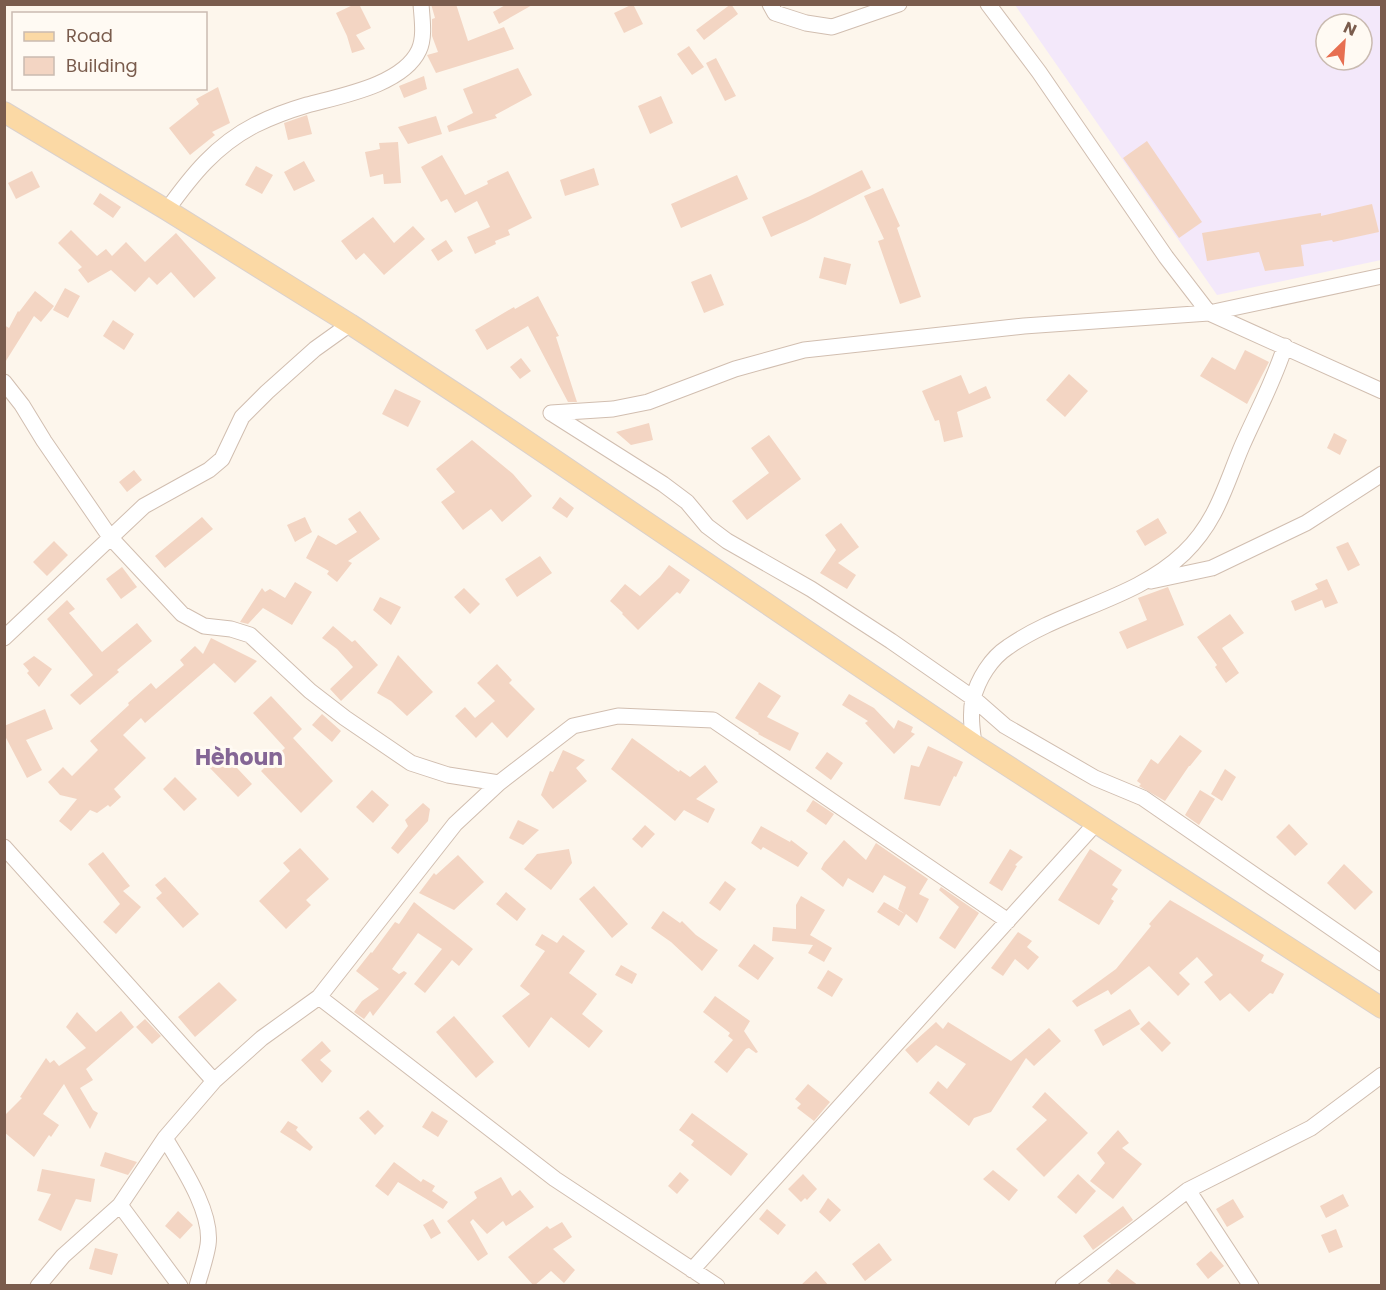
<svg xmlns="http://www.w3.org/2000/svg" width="1386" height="1290" viewBox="0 0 1386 1290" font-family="Poppins,sans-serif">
<rect width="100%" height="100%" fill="#fdf6ec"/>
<path fill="#f3e8fa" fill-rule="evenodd" d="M1015,5H1381V260L1217,295ZM1326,24H1362V60H1326Z"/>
<path fill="#f3d5c3" d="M355,4H359L371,28L356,35L365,49L352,53L347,36L336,13Z
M431,4H456L468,41L504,27L514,49L436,73L427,55L438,52L432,36V19L435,18Z
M507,4H534L499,24L493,12Z
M633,4L643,24L624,33L614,13Z
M731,4L738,14L704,40L696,30Z
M689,46L704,67L692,75L677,54Z
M716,58L736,96L725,101L706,63Z
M518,68L532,95L495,115L497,118L449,132L447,126L473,113L463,89Z
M424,76L427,89L404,98L399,86Z
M218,87L230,123L212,132L215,135L190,155L169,128L199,104L196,99Z
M661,96L673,123L650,134L638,106Z
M307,115L312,134L288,140L284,123Z
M436,116L442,134L408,144L398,127Z
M1147,141L1202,222L1179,238L1123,158Z
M398,142L401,183L384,184L383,174L370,177L365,152L380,149L379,143Z
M442,155L465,195L488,184L487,181L508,171L532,218L508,230L510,235L495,241L496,244L475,254L467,237L490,227L477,201L455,213L447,199L441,202L421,167Z
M304,161L315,181L294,191L284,172Z
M256,166L273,175L262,194L245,185Z
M594,168L599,185L565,196L560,180Z
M862,170L871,188L807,221L771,237L762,217L810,196Z
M32,171L40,187L16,199L8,183Z
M737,175L748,199L681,228L671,204Z
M883,188L900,226L897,228L921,297L900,304L878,241L884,239L864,196Z
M100,193L121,207L113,218L93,204Z
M1372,204L1379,232L1333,242L1332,240L1301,245L1304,266L1265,271L1259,252L1207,261L1202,233L1321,213V216Z
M373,217L394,243L413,226L425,239L384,275L364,253L356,260L341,241Z
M71,230L97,256L106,249L112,256L126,242L145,262L176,233L216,278L194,298L171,272L157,285L149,277L135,292L111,270L88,283L78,270L82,267L58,243Z
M446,240L453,251L438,261L431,250Z
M824,257L851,264L846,285L819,278Z
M711,274L724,305L704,313L691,282Z
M65,288L80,296L68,318L53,310Z
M35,291L54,306L41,322L34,316L4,364V325L9,328L18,311L19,312Z
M538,296L559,336L556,337L577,402H568L528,326L487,350L475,330L514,307L515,309Z
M113,320L134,334L124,350L103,336Z
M1245,350L1269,362L1247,404L1200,376L1212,357L1235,370Z
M521,358L531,371L520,379L510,367Z
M1069,374L1088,391L1065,417L1046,400Z
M961,375L969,394L986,386L991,398L957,412L963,437L944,442L939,420L935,421L922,391Z
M395,389L421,401L408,427L382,414Z
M649,423L653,440L631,445L616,432Z
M1334,433L1347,440L1340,455L1327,448Z
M769,435L801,479L747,520L732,501L769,473L751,448Z
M472,440L513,474L532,496L502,522L491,509L463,530L441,502L455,492L436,469Z
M134,470L142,480L127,492L119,482Z
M560,497L574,508L567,518L552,508Z
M360,511L380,539L348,561L352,563L337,582L327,574L329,571L306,558L318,535L336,545L357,532L348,519Z
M202,517L213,529L165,568L155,556Z
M305,517L312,532L295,542L287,525Z
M1158,518L1167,533L1145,546L1136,531Z
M841,523L859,547L838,563L856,575L847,589L820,573L836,550L825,535Z
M54,541L68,555L47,576L33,562Z
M1348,542L1360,565L1348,571L1336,547Z
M540,556L552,573L517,597L505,579Z
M669,565L690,580L680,594L677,592L638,630L622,614L623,613L610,601L625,584L640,596L660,577Z
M122,567L137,587L121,599L106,579Z
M1327,579L1338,603L1325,608L1322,600L1295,611L1291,601L1318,589L1315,584Z
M295,582L312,592L292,625L263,608L248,624L240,622L262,588L265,592L270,589L285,598Z
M1168,587L1184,625L1127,649L1119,632L1147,620L1138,598Z
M464,588L480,604L470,614L454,597Z
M380,597L401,607L391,625L373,610Z
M67,600L75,609L69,613L102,652L137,623L152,641L117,670L119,672L80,705L70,695L93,675L47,619Z
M1230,614L1244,633L1222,648L1239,673L1226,683L1215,667L1217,665L1197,637Z
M333,626L352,642L355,640L378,665L341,701L330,689L353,667L337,649L322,638Z
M211,638L257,661L235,683L214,663L145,723L141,718L123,735L146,758L114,789L121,797L110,807L108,805L97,813L90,810L71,831L59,821L77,799L60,795L48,782L63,767L72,776L98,750L90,741L129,705L128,703L151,683L156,689L184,665L180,660L195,646L203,654Z
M398,655L433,692L407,716L391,701L377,693Z
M34,656L52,669L39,687L27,673L29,671L23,664Z
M497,664L512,680L509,683L535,709L507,738L492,722L476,738L455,716L465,707L475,718L495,701L477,683Z
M759,682L781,696L767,717L799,733L790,751L758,734L759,733L735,718Z
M849,694L874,708L894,729L898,720L913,727L911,732L915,734L894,754L865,723L868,721L842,705Z
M271,696L302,729L293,738L333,781L301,813L261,771L285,748L253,713Z
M45,709L53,729L26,740L42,770L27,778L4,734V726Z
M322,714L341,731L332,742L312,725Z
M1180,735L1202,751L1190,766H1189L1165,801L1139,786L1141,784L1137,781L1151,759L1158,764Z
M632,738L679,772L680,770L690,777L705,765L718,782L696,799L715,809L708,823L684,810L675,821L611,769Z
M928,746L963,762L956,777L954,776L940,806L904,799L911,765L919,767Z
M563,750L585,760L576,768L587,781L553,809L541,795L550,771L553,772Z
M827,752L843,763L831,780L815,768Z
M223,753L252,784L238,797L208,766Z
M1225,769L1236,777L1222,801L1211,794Z
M175,777L197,799L184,811L163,789Z
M372,790L389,805L373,823L356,807Z
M1200,790L1215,799L1199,825L1185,815Z
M813,800L834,814L826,825L806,811Z
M423,803L430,809L428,821L398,854L391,848L408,826L405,820Z
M518,820L539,830L523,845L509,838Z
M1289,824L1308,844L1295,856L1276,837Z
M645,825L655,834L642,848L632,839Z
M761,826L790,842L791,840L808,853L798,867L763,847L761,850L751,843Z
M844,840L866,860L876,843L928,879L919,894L929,899L917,923L906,914L899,926L877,912L884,902L905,914L898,909L906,887L884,875L873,893L848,878L843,887L821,869L824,863Z
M300,848L329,879L306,900L311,905L286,929L259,901L290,871L283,863Z
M569,849L572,863L551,890L524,869L537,854Z
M1010,849L1023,857L1015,865L1017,866L1002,891L989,883Z
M1090,849L1122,870L1112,885L1118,889L1111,899L1114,901L1099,925L1058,900Z
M103,852L130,886L123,891L141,907L116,934L103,922L120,904L88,864Z
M458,855L484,882L454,910L419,893L434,873L436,875Z
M1344,864L1373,892L1355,910L1327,883Z
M165,877L199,914L183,928L156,898L162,893L155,885Z
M725,881L736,889L720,911L709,903Z
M594,886L628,924L612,938L579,899Z
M941,887L979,913L955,949L939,938L959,907L939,890Z
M506,892L526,909L517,921L496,904Z
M801,896L825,910L810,935L832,948L824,962L808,953L813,945L772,941L773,927L796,929V905Z
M1170,900L1264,955L1261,961L1284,974L1273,994L1270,993L1249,1012L1230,993L1220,1001L1204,982L1213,975L1197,957L1179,973L1190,984L1178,996L1149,966L1111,995L1108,990L1077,1007L1072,1001L1116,969L1151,926L1149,924Z
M414,902L473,949L459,966L452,960L425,993L414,984L442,949L418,933L392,969L399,974L404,971L407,973L373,1016L370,1011L364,1019L354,1012L362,1001L379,989L356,971L371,952L372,953L395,922L399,924Z
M663,911L680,923L682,921L696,935L718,950L702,971L671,942L651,928Z
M1018,932L1032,941L1027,947L1039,957L1028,970L1015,959L1003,976L991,968Z
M542,934L557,943L563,935L585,951L569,973L597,994L582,1014L603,1031L589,1048L551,1017L529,1048L502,1016L530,994L520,986L545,951L535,945Z
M754,944L774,958L758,980L738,966Z
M621,965L637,974L632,984L615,975Z
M828,970L843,979L832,997L817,988Z
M219,982L237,1000L195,1037L178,1017Z
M715,996L750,1021L744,1031L758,1052L756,1053L749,1048L746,1049L727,1073L714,1062L733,1040L728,1036L730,1033L703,1012Z
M1130,1009L1140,1024L1103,1046L1094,1030Z
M121,1011L134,1027L86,1069L93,1080L80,1088L93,1110L98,1113L90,1129L64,1084L43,1114L59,1125L51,1137L49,1135L34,1157L4,1132V1116L22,1098L20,1097L46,1058L50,1063L54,1060L59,1066L86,1048L66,1027L77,1012L96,1032Z
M454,1016L494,1062L476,1078L436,1032Z
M145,1019L161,1036L152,1044L136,1027Z
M1149,1021L1171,1043L1162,1052L1140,1029Z
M936,1022L943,1029L948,1022L1011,1061L1049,1028L1061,1041L1034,1066L1026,1058L991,1112L974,1118L969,1126L929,1093L938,1081L947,1089L966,1064L936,1045L917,1063L905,1050Z
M322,1041L331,1051L320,1060L332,1071L322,1083L301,1060Z
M808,1084L830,1102L814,1121L797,1108L801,1104L795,1099Z
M1045,1092L1088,1133L1044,1177L1016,1149L1047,1120L1032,1107Z
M368,1110L384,1126L375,1135L359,1118Z
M432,1111L448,1121L438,1137L422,1127Z
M692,1113L748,1154L731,1176L691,1145L694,1141L679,1130Z
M288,1121L298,1127L296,1130L313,1147L310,1151L280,1132Z
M1118,1130L1129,1143L1122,1148L1142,1164L1113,1199L1090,1181L1105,1163L1097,1153Z
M105,1152L137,1162L128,1175L100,1166Z
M394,1162L421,1182L423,1179L435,1186L432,1191L448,1202L443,1209L398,1182L388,1196L375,1186Z
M42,1169L95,1179L91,1202L76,1199L61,1231L38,1220L51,1194L37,1191Z
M993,1170L1018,1190L1009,1201L983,1179Z
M680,1172L689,1180L677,1194L668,1186Z
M803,1174L817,1189L807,1200L805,1198L801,1202L788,1189Z
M1078,1174L1096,1191L1076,1214L1057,1197Z
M501,1177L512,1196L520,1190L534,1207L506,1226L503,1221L487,1234L473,1219L470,1222L488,1254L478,1261L447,1221L477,1198L474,1192Z
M1343,1194L1349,1206L1326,1218L1320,1206Z
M828,1198L841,1210L830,1222L819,1212Z
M1233,1199L1244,1217L1227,1227L1216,1209Z
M1123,1206L1133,1220L1093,1250L1083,1236Z
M767,1209L786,1225L778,1235L759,1219Z
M178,1211L193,1225L180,1239L165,1226Z
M433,1219L441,1233L431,1239L423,1225Z
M562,1222L572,1237L553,1249L575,1270L564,1283L551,1271L534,1286L508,1257L547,1226L550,1229Z
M1336,1229L1343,1247L1329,1253L1321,1235Z
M879,1243L892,1260L865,1281L852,1264Z
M95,1248L118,1254L112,1275L89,1269Z
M1211,1251L1224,1266L1208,1279L1196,1264Z
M1117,1269L1139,1286H1114L1107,1281Z
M816,1271L829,1286H800Z"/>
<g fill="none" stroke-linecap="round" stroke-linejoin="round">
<defs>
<path id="minor" d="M770,4L775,13L806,23L832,27L899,4
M988,4L1039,72L1166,257L1209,313L1382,391
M167,210C192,175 216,145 255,125C271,117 290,110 307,105C340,96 403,85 419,50C425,37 422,19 421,4
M4,382L22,405L44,441L110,537L182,614L204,626L231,629L250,635L310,691L345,718L411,763L448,775L499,783
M551,413L663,484L687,502L707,526L727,541L811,589L891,641L973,698L1005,726L1095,778L1143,798L1382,963
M551,413L613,409L648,402L735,369L804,350L1024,326L1209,313L1382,276
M1151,581L1212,568L1306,523L1382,474
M4,638L144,506L209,470L222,459L242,417L267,392L315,349L350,324
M974,744C972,729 970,714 973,699C978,679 991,658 1008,647C1062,609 1135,600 1184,553C1217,521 1225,486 1242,446C1257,412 1274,381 1285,346
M4,847L214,1081
M319,997L555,1179L717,1286
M165,1138C181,1165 213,1212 208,1245C206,1258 201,1272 197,1286
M1188,1190L1251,1286
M120,1205L180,1286
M692,1270L1097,822
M38,1286L63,1256L120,1205L165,1138L214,1081L262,1038L319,997L455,824L499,783L573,726L618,716L713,720L1008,921
M1063,1286L1188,1190L1311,1128L1382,1075"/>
<path id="major" d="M4,112L167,210L350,324L475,406L974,744L1382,1008"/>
</defs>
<use href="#minor" stroke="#d1beb0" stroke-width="17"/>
<use href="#major" stroke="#dad1cd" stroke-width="22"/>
<use href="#minor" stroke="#fff" stroke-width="15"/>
<use href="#major" stroke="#fbd9a5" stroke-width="20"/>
</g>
<g text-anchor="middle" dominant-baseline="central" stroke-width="6" stroke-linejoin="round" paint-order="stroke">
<g font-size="22" font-weight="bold" fill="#846695" stroke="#fffaf3">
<text x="239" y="757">Hèhoun</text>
</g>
</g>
<rect width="1386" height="1290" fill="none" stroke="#7a5c4d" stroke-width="12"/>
<rect x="12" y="12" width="195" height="78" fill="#fffaf3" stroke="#cabbb1" stroke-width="1.5"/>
<rect x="24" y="32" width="30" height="9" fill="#fbd9a5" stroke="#cabbb1" stroke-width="1.5"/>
<text x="66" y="42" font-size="18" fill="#7a5c4d">Road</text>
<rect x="24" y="57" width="30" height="18" fill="#f3d5c3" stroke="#cabbb1" stroke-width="1.5"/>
<text x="66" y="72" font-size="18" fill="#7a5c4d">Building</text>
<g transform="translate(1344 42) rotate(25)"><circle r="28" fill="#fffaf3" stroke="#cabbb1" stroke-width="1.5"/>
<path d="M0-4.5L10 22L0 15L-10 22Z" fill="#e76f51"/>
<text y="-9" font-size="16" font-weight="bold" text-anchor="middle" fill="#7a5c4d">N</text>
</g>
</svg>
